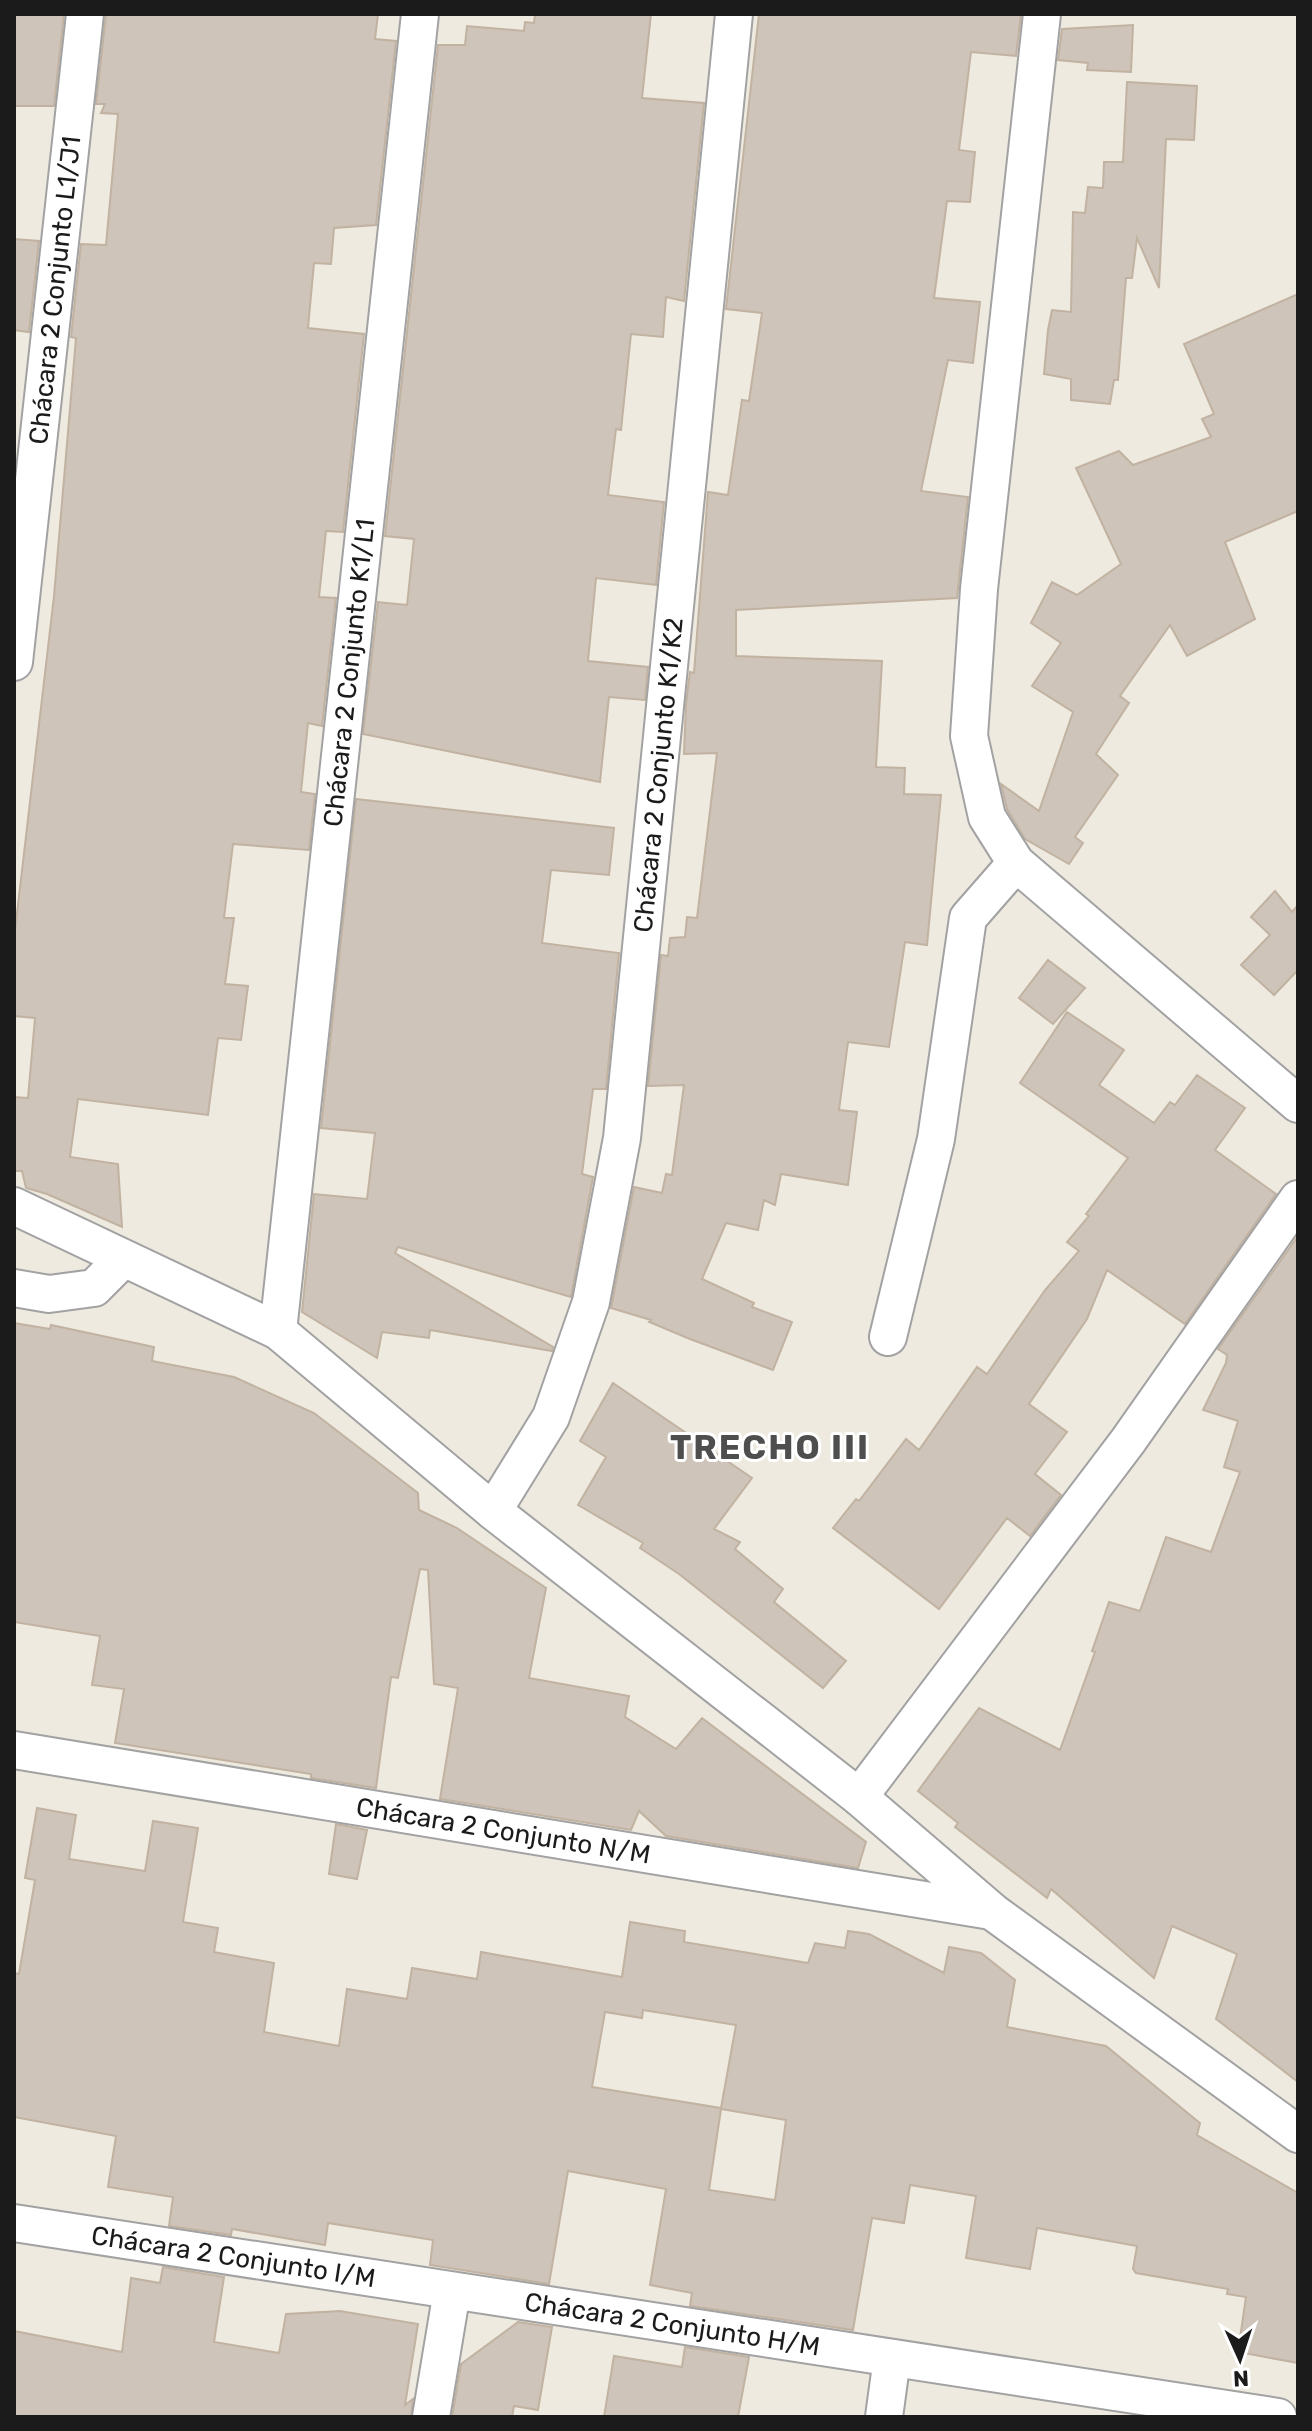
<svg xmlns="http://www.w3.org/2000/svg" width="1312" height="2431" viewBox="0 0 1312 2431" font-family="Rubik,sans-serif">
<rect width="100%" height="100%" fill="#eeeae0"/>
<path fill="#cec4b9" stroke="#c1b2a1" stroke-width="2" fill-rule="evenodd" d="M14,14H64L54,106H14Z
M106,14H378L375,39L396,41L376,225L334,228L331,264L314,263L308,328L364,334L343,532L326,531L319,597L336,598L322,726L308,723L301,792L315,794L309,850L233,844L224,918H234L225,984L248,986L241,1040L218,1038L208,1115L78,1099L70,1157L118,1164L122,1227L47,1194L26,1188L22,1171H14V1097L28,1098L35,1018L14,1016V939L54,596L76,338L71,337L81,244L106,245L118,114L101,113L105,104H96Z
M535,14H651L642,98L704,103L684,301L666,297L663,337L631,334L621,430L616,429L608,495L664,502L656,585L596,578L588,661L648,667L645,700L609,697L600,782L363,734L378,602L407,605L414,539L385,536L438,45H465L467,26L524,31L525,22L534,23Z
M759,14H1021L1016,56L971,52L959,150L975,152L970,202L947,201L934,298L980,302L973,363L948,360L921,491L968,497L957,598L736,610V656L882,661L876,767L905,768L904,794L941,795L927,945L905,942L889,1047L848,1042L839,1110L857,1112L848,1185L781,1174L775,1205L764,1200L758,1230L726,1223L702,1279L754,1303L752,1307L792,1322L773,1370L690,1339L649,1322L651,1320L611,1308L634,1187L662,1193L666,1174L672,1175L684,1085L648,1086L661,955L668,956L670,938L685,937L687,917L697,918L717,753L684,754L686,703L690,672L694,673L708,492L728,495L742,400L749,401L762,313L726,309Z
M1133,25L1131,72L1087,70L1088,63L1058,60L1062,29Z
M1127,82L1197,86L1194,140L1166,139L1159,288L1137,238L1132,278H1126L1118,380H1114L1110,404L1071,400V379L1044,374L1048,330L1052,310L1071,312L1073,212L1085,213L1088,187L1103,188L1104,162H1123Z
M14,239L39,241L29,332L14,330Z
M1298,294V511L1225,542L1255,619L1187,656L1170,625L1120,696L1129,703L1096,754L1118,775L1075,837L1083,843L1069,864L1025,839L1007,809L1001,784L1039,811L1073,712L1032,686L1061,643L1031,623L1052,582L1077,595L1121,564L1076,468L1119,451L1133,465L1211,437L1202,419L1214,414L1184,344Z
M356,799L614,828L609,875L551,870L542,943L619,953L606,1089H593L582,1174L593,1177L571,1297L398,1247L395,1253L553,1347L552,1351L430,1330L429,1338L382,1332L377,1358L302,1312L314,1194L367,1199L375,1133L321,1128Z
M1275,891L1292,912L1298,905V970L1274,995L1241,965L1270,935L1251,917Z
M1048,960L1085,988L1053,1024L1019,998Z
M1067,1012L1124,1050L1099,1085L1154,1123L1170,1102L1175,1105L1197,1075L1245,1108L1215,1150L1276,1194L1185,1324L1107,1270L1087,1319L1029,1404L1067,1432L1035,1474L1061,1495L1030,1536L1007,1518L939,1609L833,1528L856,1499L859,1501L906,1439L919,1450L977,1367L987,1374L1045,1290L1079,1251L1067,1242L1089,1216L1086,1214L1128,1158L1020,1083Z
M1298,1236V2082L1216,2019L1237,1954L1172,1926L1154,1978L1051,1889L1047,1898L955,1827L958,1823L918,1791L979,1708L1060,1750L1095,1652L1092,1651L1109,1602L1140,1611L1166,1537L1211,1552L1240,1472L1224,1467L1238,1421L1203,1410L1226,1363L1227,1355L1218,1349Z
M14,1323L50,1329L51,1325L154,1347L152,1361L234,1377L314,1413L418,1493L419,1510L457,1528L546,1588L529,1678L629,1696L625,1717L676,1749L702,1718L866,1842L858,1868L666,1836L639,1811L631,1830L440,1799L458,1688L434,1684L428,1570L420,1569L398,1678L391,1677L376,1788L311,1778V1774L115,1743L124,1689L92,1685L100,1636L14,1622Z
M613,1383L752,1478L714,1529L740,1542L735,1549L783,1589L774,1602L846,1661L823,1688L679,1574L640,1548L643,1543L578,1505L606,1457L580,1441Z
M37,1808L76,1815L69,1859L145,1871L153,1821L198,1828L183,1922L218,1928L214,1952L274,1963L264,2032L339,2046L347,1989L407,1999L412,1968L477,1979L481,1952L622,1977L630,1922L685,1931L684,1942L808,1963L815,1943L845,1948L848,1931L869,1934L944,1973L949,1947L981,1953L1015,1980L1007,2027L1106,2046L1200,2123L1197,2135L1298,2193V2363L1238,2352L1246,2297L1227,2294L1228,2289L1136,2273L1133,2269L1137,2246L1037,2228L1030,2269L966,2258L976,2196L910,2185L904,2223L872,2218L853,2330L690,2306L692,2293L650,2285L666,2189L568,2171L549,2284L430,2265L433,2240L328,2223L325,2245L232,2229L231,2235L169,2226L173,2197L108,2187L116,2136L14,2117V1973L19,1974L35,1880L25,1878ZM643,2010L736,2025L721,2108L592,2087L605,2012L642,2018ZM721,2109L786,2120L775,2200L709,2190Z
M336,1824L367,1830L357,1879L329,1874Z
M163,2267L224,2277L214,2342L279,2353L286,2314L340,2311L418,2324L405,2405L413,2399L411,2417H14V2331L122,2352L131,2278L160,2283Z
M518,2322L552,2327L538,2410L514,2406L512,2417H452L461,2364Z
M685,2347L749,2357L738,2417H604L614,2356L682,2367Z"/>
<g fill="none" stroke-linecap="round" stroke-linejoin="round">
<defs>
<g id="street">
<path d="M1042,14L979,589L969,736L987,817L1016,863L1298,1104"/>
<path id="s1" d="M14,662L85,14"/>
<path d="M14,1206L278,1331L493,1511L859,1797L993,1912L1298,2134"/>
<path d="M14,1288L49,1294L94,1288L123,1259"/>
<path id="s2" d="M278,1331L420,14"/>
<path d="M888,1337L936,1139L968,918L1016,863"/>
<path id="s3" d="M493,1511L551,1417L591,1302L622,1138L734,14"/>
<path id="s4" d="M14,1750L991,1911"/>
<path d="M859,1797L1128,1441L1298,1199"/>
<path id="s5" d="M14,2223L1278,2417"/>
<path d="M431,2417L452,2291"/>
<path d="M884,2417L892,2358"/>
</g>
</defs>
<use href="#street" stroke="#a2a2a2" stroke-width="40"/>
<use href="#street" stroke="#fff" stroke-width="36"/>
</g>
<g text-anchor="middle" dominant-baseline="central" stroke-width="6" stroke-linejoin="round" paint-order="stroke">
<g font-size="26" fill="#1b1b1b" stroke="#fff">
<text stroke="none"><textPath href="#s1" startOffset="374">Chácara 2 Conjunto L1/J1</textPath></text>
<text stroke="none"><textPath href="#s2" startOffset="662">Chácara 2 Conjunto K1/L1</textPath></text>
<text stroke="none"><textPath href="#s3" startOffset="764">Chácara 2 Conjunto K1/K2</textPath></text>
<text stroke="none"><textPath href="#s4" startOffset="496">Chácara 2 Conjunto N/M</textPath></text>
<text stroke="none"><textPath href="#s5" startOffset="222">Chácara 2 Conjunto I/M</textPath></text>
<text stroke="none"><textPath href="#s5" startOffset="666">Chácara 2 Conjunto H/M</textPath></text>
</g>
<g font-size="34" font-weight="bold" letter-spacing="2" fill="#4e4e4e" stroke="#fff">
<text x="770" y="1447">TRECHO III</text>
</g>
</g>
<rect width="1312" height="2431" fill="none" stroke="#1b1b1b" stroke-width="32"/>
<g transform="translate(1240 2359) rotate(177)" stroke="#ffffff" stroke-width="6" paint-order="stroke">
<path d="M0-6L14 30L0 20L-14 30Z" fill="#1b1b1b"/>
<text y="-12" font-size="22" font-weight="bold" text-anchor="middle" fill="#1b1b1b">N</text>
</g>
</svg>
